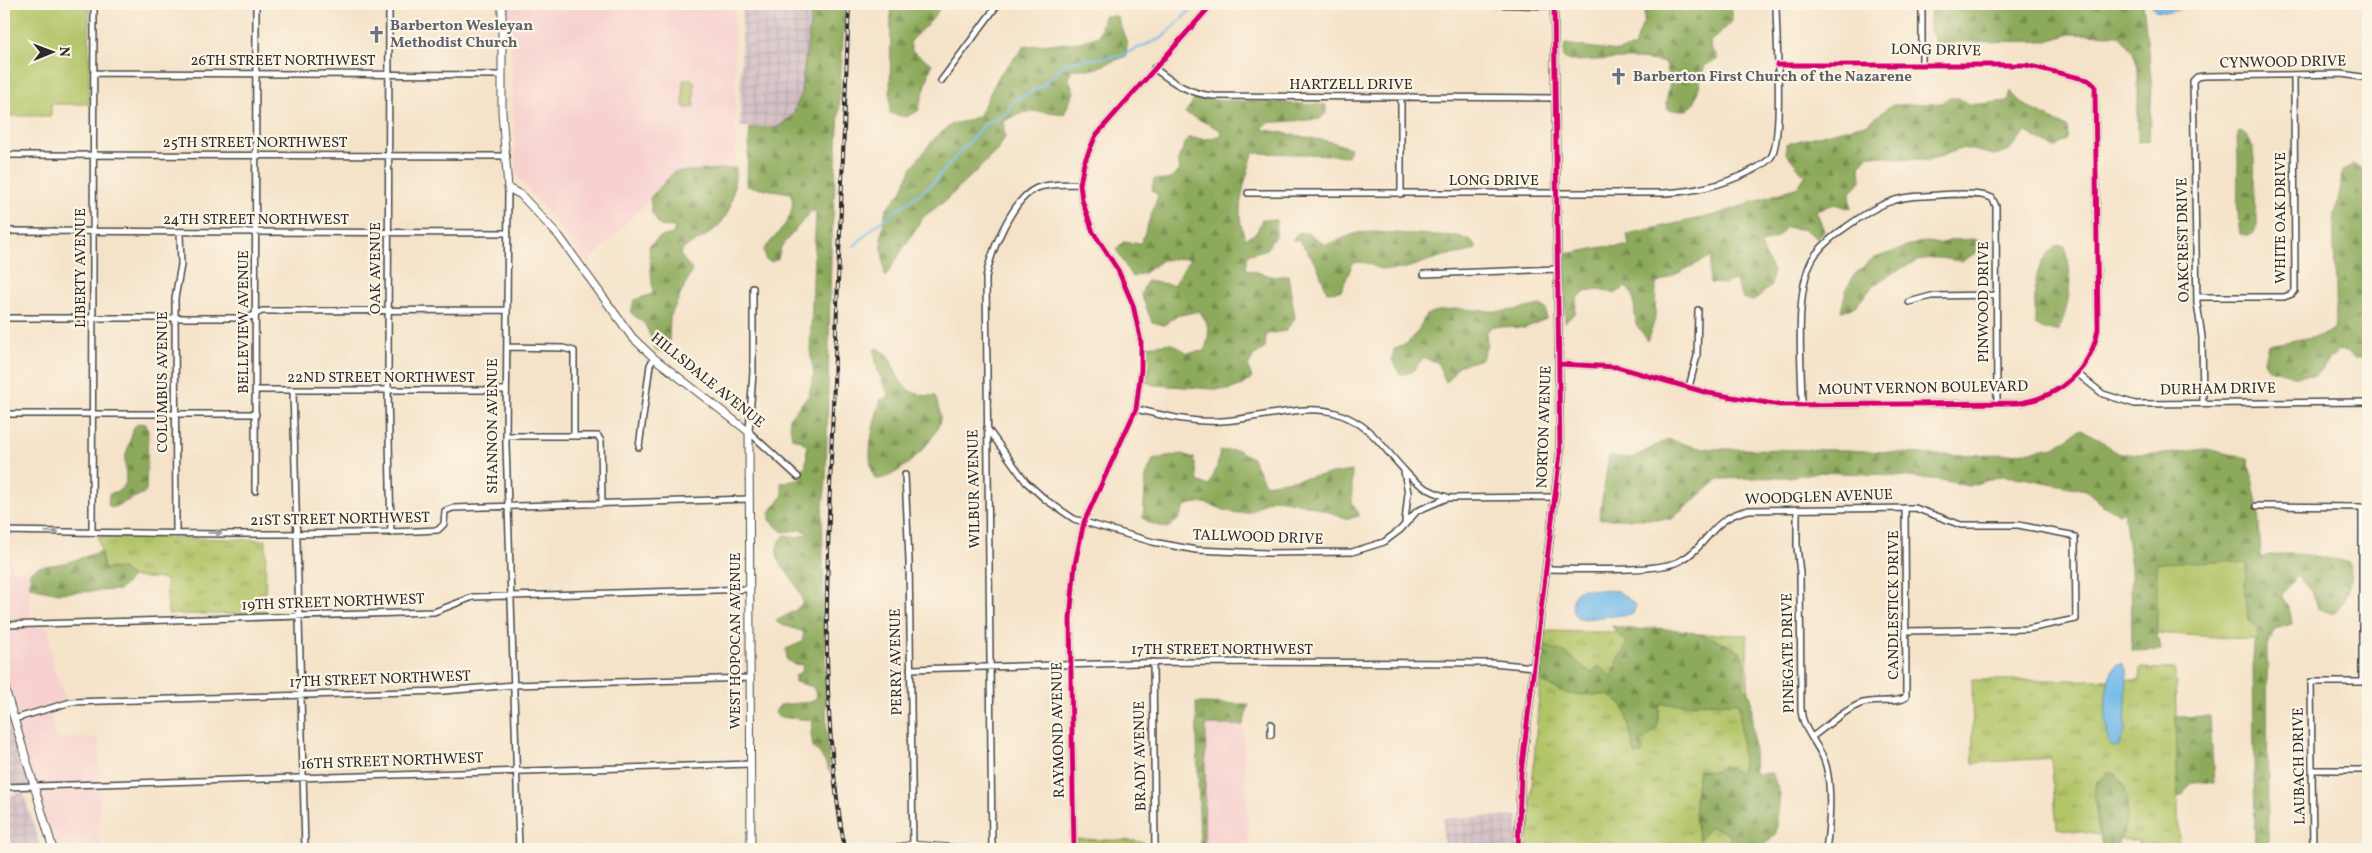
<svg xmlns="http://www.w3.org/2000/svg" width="2372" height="853" viewBox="0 0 2372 853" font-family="Vollkorn,serif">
<defs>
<pattern id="industrial-grid" width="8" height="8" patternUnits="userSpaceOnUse" patternTransform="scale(1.25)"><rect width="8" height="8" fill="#d2bec5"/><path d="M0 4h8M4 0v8" fill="none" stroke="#b4a3a9"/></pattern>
<pattern id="grass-tufts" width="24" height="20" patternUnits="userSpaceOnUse" patternTransform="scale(1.25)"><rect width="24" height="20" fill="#b2c467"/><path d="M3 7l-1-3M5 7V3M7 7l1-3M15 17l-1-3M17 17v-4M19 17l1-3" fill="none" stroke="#919f55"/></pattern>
<pattern id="forest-firs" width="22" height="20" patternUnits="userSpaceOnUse" patternTransform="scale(1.25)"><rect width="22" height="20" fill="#8daa5c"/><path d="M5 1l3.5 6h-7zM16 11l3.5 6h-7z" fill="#738b4c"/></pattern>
</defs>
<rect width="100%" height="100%" fill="#fcf5e5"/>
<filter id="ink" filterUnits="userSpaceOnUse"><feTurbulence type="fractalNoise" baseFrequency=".02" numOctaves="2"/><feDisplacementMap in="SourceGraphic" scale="10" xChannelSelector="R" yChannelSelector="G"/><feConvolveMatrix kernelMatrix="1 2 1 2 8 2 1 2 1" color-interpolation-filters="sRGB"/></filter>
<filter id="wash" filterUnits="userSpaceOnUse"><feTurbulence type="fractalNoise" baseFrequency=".0096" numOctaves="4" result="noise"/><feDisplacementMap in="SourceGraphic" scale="20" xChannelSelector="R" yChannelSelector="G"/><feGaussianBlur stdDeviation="1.12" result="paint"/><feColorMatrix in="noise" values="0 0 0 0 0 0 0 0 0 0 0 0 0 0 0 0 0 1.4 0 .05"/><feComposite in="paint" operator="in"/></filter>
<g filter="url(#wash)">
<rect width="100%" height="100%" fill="#f5e3c9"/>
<path fill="#f7d0cf" d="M509,4H734L736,168L674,173L587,264L516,173Z
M4,533H11V570L30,572V622H4Z
M4,627H48L53,667L66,700L16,716L4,676Z
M49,708L55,738H99L100,849H53L14,719Z
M1206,724L1243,725L1249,849H1202L1204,845Z"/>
<path fill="url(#industrial-grid)" d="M742,4H813L800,97L793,115L777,128L740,127Z
M4,685L33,786L4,787Z
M23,792L39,842L41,849H4V798Z
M1518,816L1516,849H1443V818Z"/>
<path fill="url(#grass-tufts)" stroke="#6e7849" d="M98,536L266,540L265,614H168L166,579L132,577L122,569H104Z
M1544,631L1747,635L1751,849H1527Z
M2140,668L2175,669L2179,849H2139L2138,841L2121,839L2124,832L2097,782L2094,794L2099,835L2057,828L2051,758L1973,763L1972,680H2139Z
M1076,839L1135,841L1154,844V849H1076Z"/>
<path fill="url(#forest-firs)" stroke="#5c6a44" d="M813,4L845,5L831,251L826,480L822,515L827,742L830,772L820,753L813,748L811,733L813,720L778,717L775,712L780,705L811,702L817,697L813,687L795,682V676L802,671L803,665L793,664L787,660L786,649L802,642L804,632L780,624L776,621L796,610L803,602C801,596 799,589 795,584C784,566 766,554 785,535L798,537L809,533L801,530L782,532L770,520V512L783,495L781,483L803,479L799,470L806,466L807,446L800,440L792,438L789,418L809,395L814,375L810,351L816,211H811L781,247L778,259L771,262L765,259L764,250C778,231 798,219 791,193L746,186L750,128H777L793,115L800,97Z
M891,4H941C934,24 920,27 910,43L912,51L932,64L918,111L906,117L890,113Z
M1645,4H1729L1732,11V22L1710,42L1712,50L1717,55V60L1705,65L1694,104L1687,110H1669L1666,104L1670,81L1666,63C1634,55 1601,61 1569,61L1563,57L1565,44L1617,51L1634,47L1644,21Z
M1945,4H2143L2152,87L2149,141L2138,142V67L2133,52L2119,35L2071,34L2047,41L1964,42L1937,45L1929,28L1931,10Z
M1104,16H1117L1127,43L1126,56L1094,69H1071L1069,80L1074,92L1064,114C1039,111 1025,108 1003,122L1005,137L997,151L945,201L923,217L885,277L881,238L886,209L901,192L912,167L933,140L952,124L967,121L979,115L1000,74L1025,46L1079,42L1099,36Z
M2011,91C2020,108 2053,117 2068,128L2067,140L2055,148L2026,132L2010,150L1995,155L1963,148L1928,161L1869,155L1860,166L1861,181L1850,193L1851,209L1835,204L1816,210L1824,231L1818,239L1805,230L1786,227L1776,238L1760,244L1773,272L1771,286L1753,301L1743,298L1735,280L1724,284L1710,283L1709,273L1712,256L1656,284L1655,319L1648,341L1636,324L1633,295L1626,287L1616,293C1599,289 1591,286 1577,298L1575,313L1565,322L1566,254L1603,247L1629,246L1627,234L1715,215L1798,187L1805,176L1786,153V144L1869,123L1891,105L1941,103L1948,98H1959L1969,105L2008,101Z
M1195,99L1326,105V113L1320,119L1266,123L1262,129L1332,142L1350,148L1348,157L1340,155L1253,153C1246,181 1232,212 1246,239L1257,232L1262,219L1276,220V234L1267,249L1247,255L1246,269L1274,277L1288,275L1295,318L1286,331L1266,334L1265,348L1253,356L1248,367L1252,378L1242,385L1229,390L1154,385L1146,382V346L1171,343L1188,353L1204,351C1211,335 1210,324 1199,311L1176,316L1164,325L1152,322L1141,294L1147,281L1174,285L1190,258L1162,260L1144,273L1132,277L1116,249L1123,242L1141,243L1158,196L1152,190L1154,179L1169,180L1180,170L1178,159L1188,138L1206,139L1222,135L1219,129L1185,113Z
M2239,131C2260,136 2253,179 2254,195C2254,211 2261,216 2254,233L2247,235L2240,234C2235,202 2240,171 2237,138Z
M2353,164L2364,169L2368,221V357L2355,359L2347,352L2337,351L2316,375L2294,376L2269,369L2264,361L2268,345L2323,335L2334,329C2340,295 2332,258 2334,222C2335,205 2343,189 2341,173Z
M736,168C731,216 729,225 684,248L680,255L692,270L670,317L669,342L663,352L656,350L645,324L631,313L634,300L653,294L649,246L660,237L673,234L675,227L660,226L652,213L650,198L674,172Z
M1299,232L1308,233L1326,245L1357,233L1373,232L1458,236L1471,241L1477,248C1467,255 1452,253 1440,257C1422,262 1402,273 1382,269C1369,266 1368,260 1353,263L1341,291L1327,292L1317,265L1299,240H1292Z
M1974,239L1981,242L1978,251L1963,261C1953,261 1942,257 1932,258C1918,258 1887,275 1876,284C1864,294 1858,310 1841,311L1846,291L1854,275L1872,259L1924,241L1938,244L1953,240Z
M2057,245L2065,246C2073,275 2071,304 2058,331L2044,330L2035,325C2036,292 2029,269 2057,245Z
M1541,305L1546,309V319L1525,328L1492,326L1486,333L1487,345L1482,359L1457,366L1450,379L1446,382L1437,362L1423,358L1412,372L1400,375L1392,360L1394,349C1413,344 1417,332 1426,315C1455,303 1477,313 1506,311C1518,310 1530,307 1541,305Z
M876,348C901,355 888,398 935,396C937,403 941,412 940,419C939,439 895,482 875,479C864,456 874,422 881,399H886L889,395L878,372L874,350Z
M139,423L146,424L148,430L146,492L112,508L108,505L109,494L120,490L126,483L125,458L134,427Z
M2081,429L2102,441L2113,451L2126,454H2166L2206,449L2248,458L2258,509L2261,557C2288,550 2322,556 2350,563C2352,580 2348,603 2333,614L2317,608L2312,591L2296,576L2281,596L2290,611L2292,624L2275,629L2267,645L2268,849H2255L2253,658L2255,635L2249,621L2244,591L2247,564L2163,563L2156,627L2160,650L2132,651L2131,567L2124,511L2119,513L2104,506L2086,490L2023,478L2001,476L1968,486L1942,480L1889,475L1817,472L1791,477L1719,479L1672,519H1599L1609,456L1633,458L1668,439L1694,447L1716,449L1848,450L1940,455L2012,454L2055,447Z
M1238,450L1252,458L1265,484L1352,471V503L1359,516L1348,519C1334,513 1284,496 1270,500C1257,504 1256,514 1239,513C1216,512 1210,496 1185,506L1178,520L1167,528L1150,523L1143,518L1146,476L1153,460L1182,454L1194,458L1198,481L1209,486L1217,467L1220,451Z
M100,552L104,569H122L132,577L120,590L59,593L30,587V572L38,567L65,563Z
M1612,626L1638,630L1655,628L1688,631L1718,640L1741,652L1745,664L1743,687L1751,696L1755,774L1772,773L1780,794L1776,833L1760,849H1731C1735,835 1722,829 1710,827L1699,840C1693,816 1694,794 1699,770L1714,772L1724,765L1738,773L1743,766L1739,703L1660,704L1657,728L1641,743L1643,753L1635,755L1626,713L1621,703L1608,695L1568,694L1541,682L1540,657L1545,646L1566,653L1591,673L1599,666L1613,678C1615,659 1621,659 1627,643C1622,636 1616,634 1612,626Z
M1196,703L1249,704L1243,725H1206L1204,845L1202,849H1200Z
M2210,716L2214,783C2196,782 2192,777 2182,795L2178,796L2176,717Z
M2109,773L2116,774C2135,794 2127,827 2116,849L2102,847L2094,794L2097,782Z"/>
<path fill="#b2c467" stroke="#6e7849" d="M4,4H89V104H51V116H4Z
M691,79L694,82V106L687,109L683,106V80Z
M2229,561L2247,564L2244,591L2249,621L2258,627V640L2157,633V563Z"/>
<path fill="#75bbec" stroke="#50738c" d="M2151,4H2201L2170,12L2155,10Z
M1581,589L1618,591L1636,605L1633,614L1582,619L1577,617C1571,611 1571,598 1577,591Z
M2122,663L2127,671L2125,731L2119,746L2114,747L2109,744C2106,728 2100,667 2122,663Z"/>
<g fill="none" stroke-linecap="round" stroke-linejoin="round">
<path stroke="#75bbec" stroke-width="2" d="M1707,4H1722
M1781,4H1790
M1810,4H1827
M1867,4L1880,6L1903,4
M1916,4H1917
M1927,4H1942
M854,246L875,226L931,185L985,124L1006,114L1013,101L1044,85L1060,68L1073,61L1119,56L1162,38L1197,4"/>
</g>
</g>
<g filter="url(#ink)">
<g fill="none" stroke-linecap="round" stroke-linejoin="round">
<defs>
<path id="street" d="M389,4L388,391L391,533
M1485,4L1554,6
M1922,4V64
M1154,68C1173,83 1190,94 1214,96L1555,98
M94,73L502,75
M941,81L998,4
M1401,98V194
M4,155L507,156
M508,188L506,444L519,849
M1248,193H1664C1696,191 1720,186 1749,172C1756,168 1766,164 1771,157C1784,137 1776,33 1776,4
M4,231L508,233
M1424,274L1558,269
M753,288V372L749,432L798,477
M2197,297H2284L2292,294L2295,291L2294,76
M1909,302L1931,296L1996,295
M4,318H248L262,311L507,310
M507,347L563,348L574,351V435
M1559,364L1617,367L1708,393L1780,405L2019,403C2060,397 2091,370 2098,329L2095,86L2088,80L2026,65H1777
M2078,374L2103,394L2135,404L2368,402
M1689,387L1697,356L1698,310
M256,390H506
M293,390L305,849
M2203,403L2202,337L2197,303L2193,81L2197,77L2204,76L2342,74L2368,78
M1802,404C1802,365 1793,287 1815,255C1825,242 1838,232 1852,223C1876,206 1895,196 1924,196C1941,195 1979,191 1992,198L1996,206L1997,403
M1136,409C1164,416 1193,423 1222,421C1257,419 1304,403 1336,413C1372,425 1381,446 1405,471C1416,484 1431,492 1447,497
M4,414H256
M987,428L1026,482L1046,500L1074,519L1153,542L1196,550L1266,553L1352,552L1384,542L1400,530L1417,511L1447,498L1555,497
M506,436H598L601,441L602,504
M639,447L650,365L654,358
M1404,471L1408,493L1405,522
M905,475L909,560L913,849
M255,491L256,4
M2256,506L2362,507V682
M1797,509V547L1800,573L1801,709C1802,728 1815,740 1823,757C1833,779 1830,825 1826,849
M4,531C148,533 293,537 438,530L444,524L445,511L453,508L749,499
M92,532L94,4
M176,533L175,298L181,265L180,232
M1547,569C1577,569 1657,573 1680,561C1709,546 1710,518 1749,510L1915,508L1961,525H2018L2071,535L2075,538L2076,619L2028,629L1906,631
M4,625L434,612L473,597L750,589
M1153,662L1155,849
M910,669L1176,662L1493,663L1534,667
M14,719L71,702L443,691L514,685L750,678
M1271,735V724
M1812,737C1827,726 1843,711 1860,704C1873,699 1897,704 1906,697L1905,508
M2312,770H2368
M4,787L751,764
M992,849L986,278C990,254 1012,198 1037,188C1050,183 1066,185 1080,184
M1074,849L1070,619L1075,564L1084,522L1136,409L1141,370V342L1133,305L1118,270L1093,232L1082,200L1080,184L1084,163L1096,135L1212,4
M2313,849L2311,682H2368"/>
<path id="secondary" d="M502,4V112L508,188L521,195L559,236L632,337L654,358L749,432L751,849
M4,685L53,849
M892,849L912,845L965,849
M1518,849L1521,773L1560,454L1554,4"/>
</defs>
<use href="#street" stroke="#494743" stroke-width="8"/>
<use href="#secondary" stroke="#494743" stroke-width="9"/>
<use href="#street" stroke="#fff" stroke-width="5"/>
<use href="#secondary" stroke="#fff" stroke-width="7"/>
<defs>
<path id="rail" d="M845,849C819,713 827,572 832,433C838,290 843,147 849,4"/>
</defs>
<use href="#rail" stroke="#2b2b2b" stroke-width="4"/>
<use href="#rail" stroke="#fcf5e5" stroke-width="2" stroke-dasharray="5.5" stroke-linecap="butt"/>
<defs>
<path id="cycleway" d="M1559,364L1617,367L1708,393L1780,405L2019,403C2060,397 2091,370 2098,329L2095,86L2088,80L2026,65H1777
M1074,849L1070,619L1075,564L1084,522L1136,409L1141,370V342L1133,305L1118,270L1093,232L1082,200L1080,184L1084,163L1096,135L1212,4
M1518,849L1521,773L1560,454L1554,4"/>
</defs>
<use href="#cycleway" stroke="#fcf5e5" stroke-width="8"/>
<use href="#cycleway" stroke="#d6006c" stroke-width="5"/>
</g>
<defs><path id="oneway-solid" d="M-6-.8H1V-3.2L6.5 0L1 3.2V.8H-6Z" transform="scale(1.25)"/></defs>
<g fill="#a0a0a0">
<use href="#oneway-solid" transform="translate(52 532) rotate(1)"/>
<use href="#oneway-solid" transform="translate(215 533) rotate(1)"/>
</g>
</g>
<defs>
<symbol id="church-bare" viewBox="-9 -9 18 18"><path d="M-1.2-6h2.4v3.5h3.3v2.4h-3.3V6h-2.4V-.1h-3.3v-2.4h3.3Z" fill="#6b7280" stroke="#fcf5e5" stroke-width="2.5" paint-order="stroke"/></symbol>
</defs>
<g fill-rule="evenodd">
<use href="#church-bare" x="364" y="22" width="25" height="25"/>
<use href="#church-bare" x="1606" y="64" width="25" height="25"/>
</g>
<g text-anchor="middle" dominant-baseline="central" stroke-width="4.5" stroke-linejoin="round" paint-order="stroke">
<g font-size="15" font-weight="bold" fill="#5b616d" stroke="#fcf5e5" text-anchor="start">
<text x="390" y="26">Barberton Wesleyan<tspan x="390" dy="17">Methodist Church</tspan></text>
<text x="1633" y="77">Barberton First Church of the Nazarene</text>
</g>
<g font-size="15" fill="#2b2b2b" stroke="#fcf5e5">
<text transform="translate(1936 51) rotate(1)">LONG DRIVE</text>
<text x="283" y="61">26TH STREET NORTHWEST</text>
<text transform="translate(2283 63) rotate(-1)">CYNWOOD DRIVE</text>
<text x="1351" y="85">HARTZELL DRIVE</text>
<text x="255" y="143">25TH STREET NORTHWEST</text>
<text x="1494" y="181">LONG DRIVE</text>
<text transform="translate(2281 218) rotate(-90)">WHITE OAK DRIVE</text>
<text x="256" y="220">24TH STREET NORTHWEST</text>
<text transform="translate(2184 240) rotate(-91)">OAKCREST DRIVE</text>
<text transform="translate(81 268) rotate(-90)">LIBERTY AVENUE</text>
<text transform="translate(376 268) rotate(-90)">OAK AVENUE</text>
<text transform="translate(1984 302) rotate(-90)">PINWOOD DRIVE</text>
<text transform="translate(244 322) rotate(-90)">BELLEVIEW AVENUE</text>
<text x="381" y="378">22ND STREET NORTHWEST</text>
<text transform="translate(707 381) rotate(39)">HILLSDALE AVENUE</text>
<text transform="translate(163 382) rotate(-90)">COLUMBUS AVENUE</text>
<text transform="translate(1923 389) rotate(-1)">MOUNT VERNON BOULEVARD</text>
<text transform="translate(2218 390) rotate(-1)">DURHAM DRIVE</text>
<text transform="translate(493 426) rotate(-90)">SHANNON AVENUE</text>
<text transform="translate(1545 427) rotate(-88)">NORTON AVENUE</text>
<text transform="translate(975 489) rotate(-91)">WILBUR AVENUE</text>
<text transform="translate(1819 498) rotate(-2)">WOODGLEN AVENUE</text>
<text transform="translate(340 520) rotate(-1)">21ST STREET NORTHWEST</text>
<text transform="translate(1258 538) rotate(2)">TALLWOOD DRIVE</text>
<text transform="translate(333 603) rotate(-2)">19TH STREET NORTHWEST</text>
<text transform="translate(1894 605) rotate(-90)">CANDLESTICK DRIVE</text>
<text transform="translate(736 641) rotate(-90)">WEST HOPOCAN AVENUE</text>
<text x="1222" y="650">17TH STREET NORTHWEST</text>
<text transform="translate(1789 653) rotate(-91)">PINEGATE DRIVE</text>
<text transform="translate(897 662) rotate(-91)">PERRY AVENUE</text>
<text transform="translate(380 680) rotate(-2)">17TH STREET NORTHWEST</text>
<text transform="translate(1059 730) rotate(-91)">RAYMOND AVENUE</text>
<text transform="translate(1141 756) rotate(-91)">BRADY AVENUE</text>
<text transform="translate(392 762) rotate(-2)">16TH STREET NORTHWEST</text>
<text transform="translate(2300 766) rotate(-91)">LAUBACH DRIVE</text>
</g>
</g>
<rect width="2372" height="853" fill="none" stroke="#fcf5e5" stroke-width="20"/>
<g transform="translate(52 52) rotate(89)" stroke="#fcf5e5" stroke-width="4" paint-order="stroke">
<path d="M0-4L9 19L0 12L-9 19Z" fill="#2b2b2b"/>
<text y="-8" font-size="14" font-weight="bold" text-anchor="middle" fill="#2b2b2b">N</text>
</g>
</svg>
